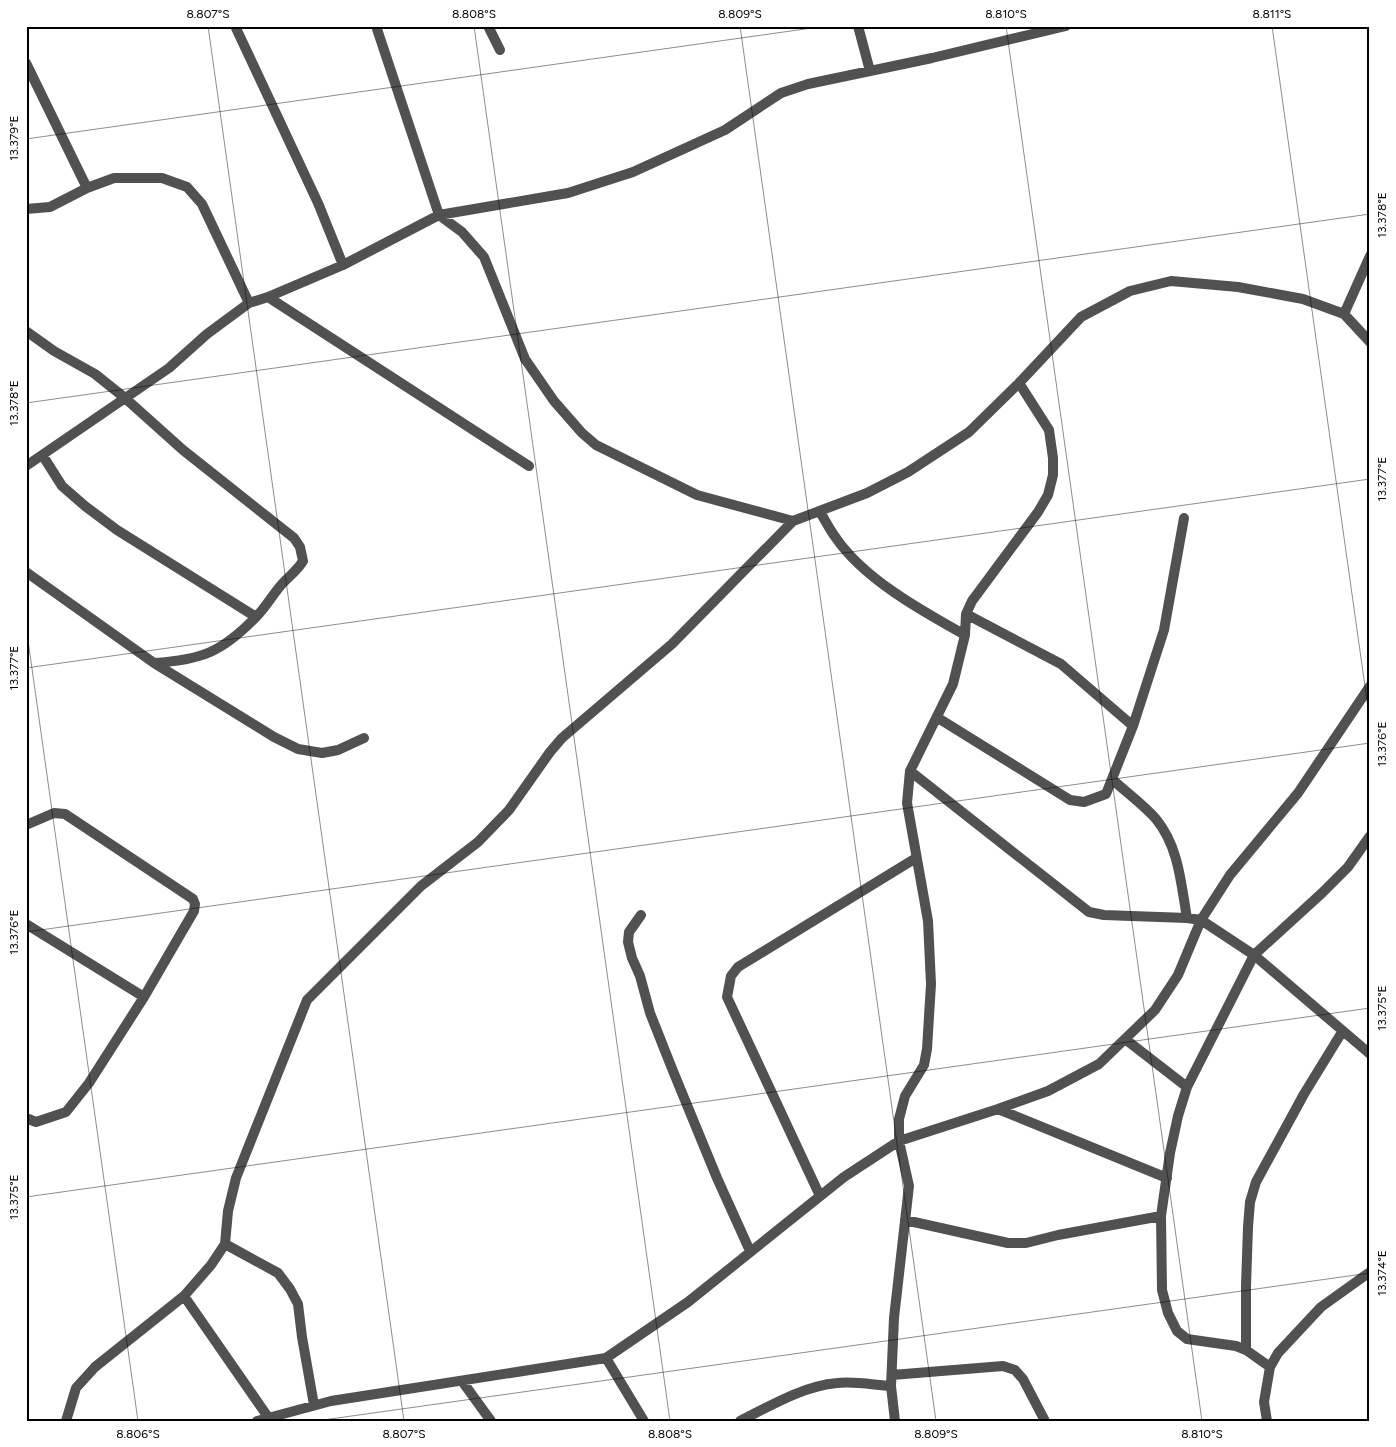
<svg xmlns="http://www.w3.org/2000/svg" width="1396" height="1447" viewBox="0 0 1396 1447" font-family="Figtree,sans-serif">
<rect width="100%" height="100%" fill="#fff"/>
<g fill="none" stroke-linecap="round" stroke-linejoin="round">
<path stroke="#515151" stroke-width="10" d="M235,26L318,203L343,265
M376,26L439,215L462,232L484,257L525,359L554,401L582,433L596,445L697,495L793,521
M488,26L500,50
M858,26L870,71
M26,63L87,188
M26,209L50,207L87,188L114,178H162L187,187L202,204L249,303
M268,297L529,466
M1344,314L1370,256
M26,331L54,351L95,374L125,398L183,450L294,538L300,547L303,561C296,572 290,575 282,584C273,594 266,607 256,617C222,652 202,660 154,663
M43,456L62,486L85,506L117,530L256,617
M26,466L169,368L207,334L249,303L268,297L343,265L439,215L568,193L633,172L725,130L781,93L808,84L932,58L1066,26
M820,512C825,520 830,530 836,538C864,579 922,611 965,635
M26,572L154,663L274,737L298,749L322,753L338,750L364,738
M966,614L1061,664L1133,726
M938,718L1070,800L1084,802L1106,794L1133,726L1164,630L1184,518
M910,771L1089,912L1104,915L1187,918L1201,920L1254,955L1370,1054
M1113,780C1127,793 1144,805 1156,819C1179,847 1181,884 1187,918
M26,825L54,813L65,814L193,899L195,904L194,911L144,997L89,1083L66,1112L36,1122L26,1118
M641,915L629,932L628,942L632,958L640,976L650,1013L673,1071L717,1178L750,1251
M26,924L144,997
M1125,1039L1187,1087
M998,1109L1167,1178
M820,1196L727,997L731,976L738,967L916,858
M905,1220L1008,1243H1026L1058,1235L1161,1216
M225,1244L278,1273L290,1289L298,1304L302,1337L314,1405
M184,1296L268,1417V1421
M1246,1350V1286L1248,1227L1250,1202L1256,1182L1304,1094L1342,1032
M606,1358L644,1421
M1270,1367L1246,1350L1236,1346L1187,1339L1177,1331L1168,1313L1162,1290L1161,1216L1170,1153L1178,1116L1187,1087L1254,955L1322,893L1348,867L1370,836
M892,1375L1003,1366L1015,1370L1023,1379L1045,1421
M462,1381L491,1421
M66,1421L76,1388L95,1367L184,1296L211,1265L225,1244L228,1211L236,1178L307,1000L421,886L478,842L509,810L550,752L562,738L672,644L793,521L867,493L908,472L969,432L1019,383L1081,317L1130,291L1171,281L1238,287L1303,299L1344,314L1370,342
M257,1421L331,1401L606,1358L688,1302L844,1177L899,1141L998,1109L1048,1091L1099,1064L1155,1010L1178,975L1201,920L1230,875L1298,793L1370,686
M740,1421C770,1406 803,1386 837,1383C855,1381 874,1385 891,1386
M895,1421L891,1386L894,1318L909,1186L899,1141V1119L905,1096L924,1065L927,1049L931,984L928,921L907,803L910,771L953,684L965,635L966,614L972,601L1038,512L1048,495L1053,475V458L1049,430L1019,383
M1267,1421L1264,1402L1270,1367L1278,1353L1321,1307L1370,1272"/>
</g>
<path fill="none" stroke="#000" stroke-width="1" stroke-opacity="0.45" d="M208,26L404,1421M474,26L670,1421M740,26L936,1421M1006,26L1202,1421M1272,26L1370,722M26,139L826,26M26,403L1370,214M26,626L138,1421M26,668L1370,479M26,932L1370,743M26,1197L1370,1008M316,1421L1370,1273"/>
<rect width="1396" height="1447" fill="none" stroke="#ffffff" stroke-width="55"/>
<rect x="28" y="28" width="1340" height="1392" fill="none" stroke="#000" stroke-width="2"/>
<g font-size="12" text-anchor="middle" fill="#000">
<text x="208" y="18">8.807°S</text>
<text x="474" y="18">8.808°S</text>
<text x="740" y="18">8.809°S</text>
<text x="1006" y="18">8.810°S</text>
<text x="1272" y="18">8.811°S</text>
<text transform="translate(14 138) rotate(-90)" y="4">13.379°E</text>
<text transform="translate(1382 215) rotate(-90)" y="4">13.378°E</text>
<text transform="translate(14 403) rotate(-90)" y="4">13.378°E</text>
<text transform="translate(1382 479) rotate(-90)" y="4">13.377°E</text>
<text transform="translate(14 668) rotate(-90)" y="4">13.377°E</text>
<text transform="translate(1382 744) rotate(-90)" y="4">13.376°E</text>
<text transform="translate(14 932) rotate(-90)" y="4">13.376°E</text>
<text transform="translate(1382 1008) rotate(-90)" y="4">13.375°E</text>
<text transform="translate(14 1197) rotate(-90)" y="4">13.375°E</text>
<text transform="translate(1382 1273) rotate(-90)" y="4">13.374°E</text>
<text x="138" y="1438">8.806°S</text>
<text x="404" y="1438">8.807°S</text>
<text x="670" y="1438">8.808°S</text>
<text x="936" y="1438">8.809°S</text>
<text x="1202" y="1438">8.810°S</text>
</g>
</svg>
